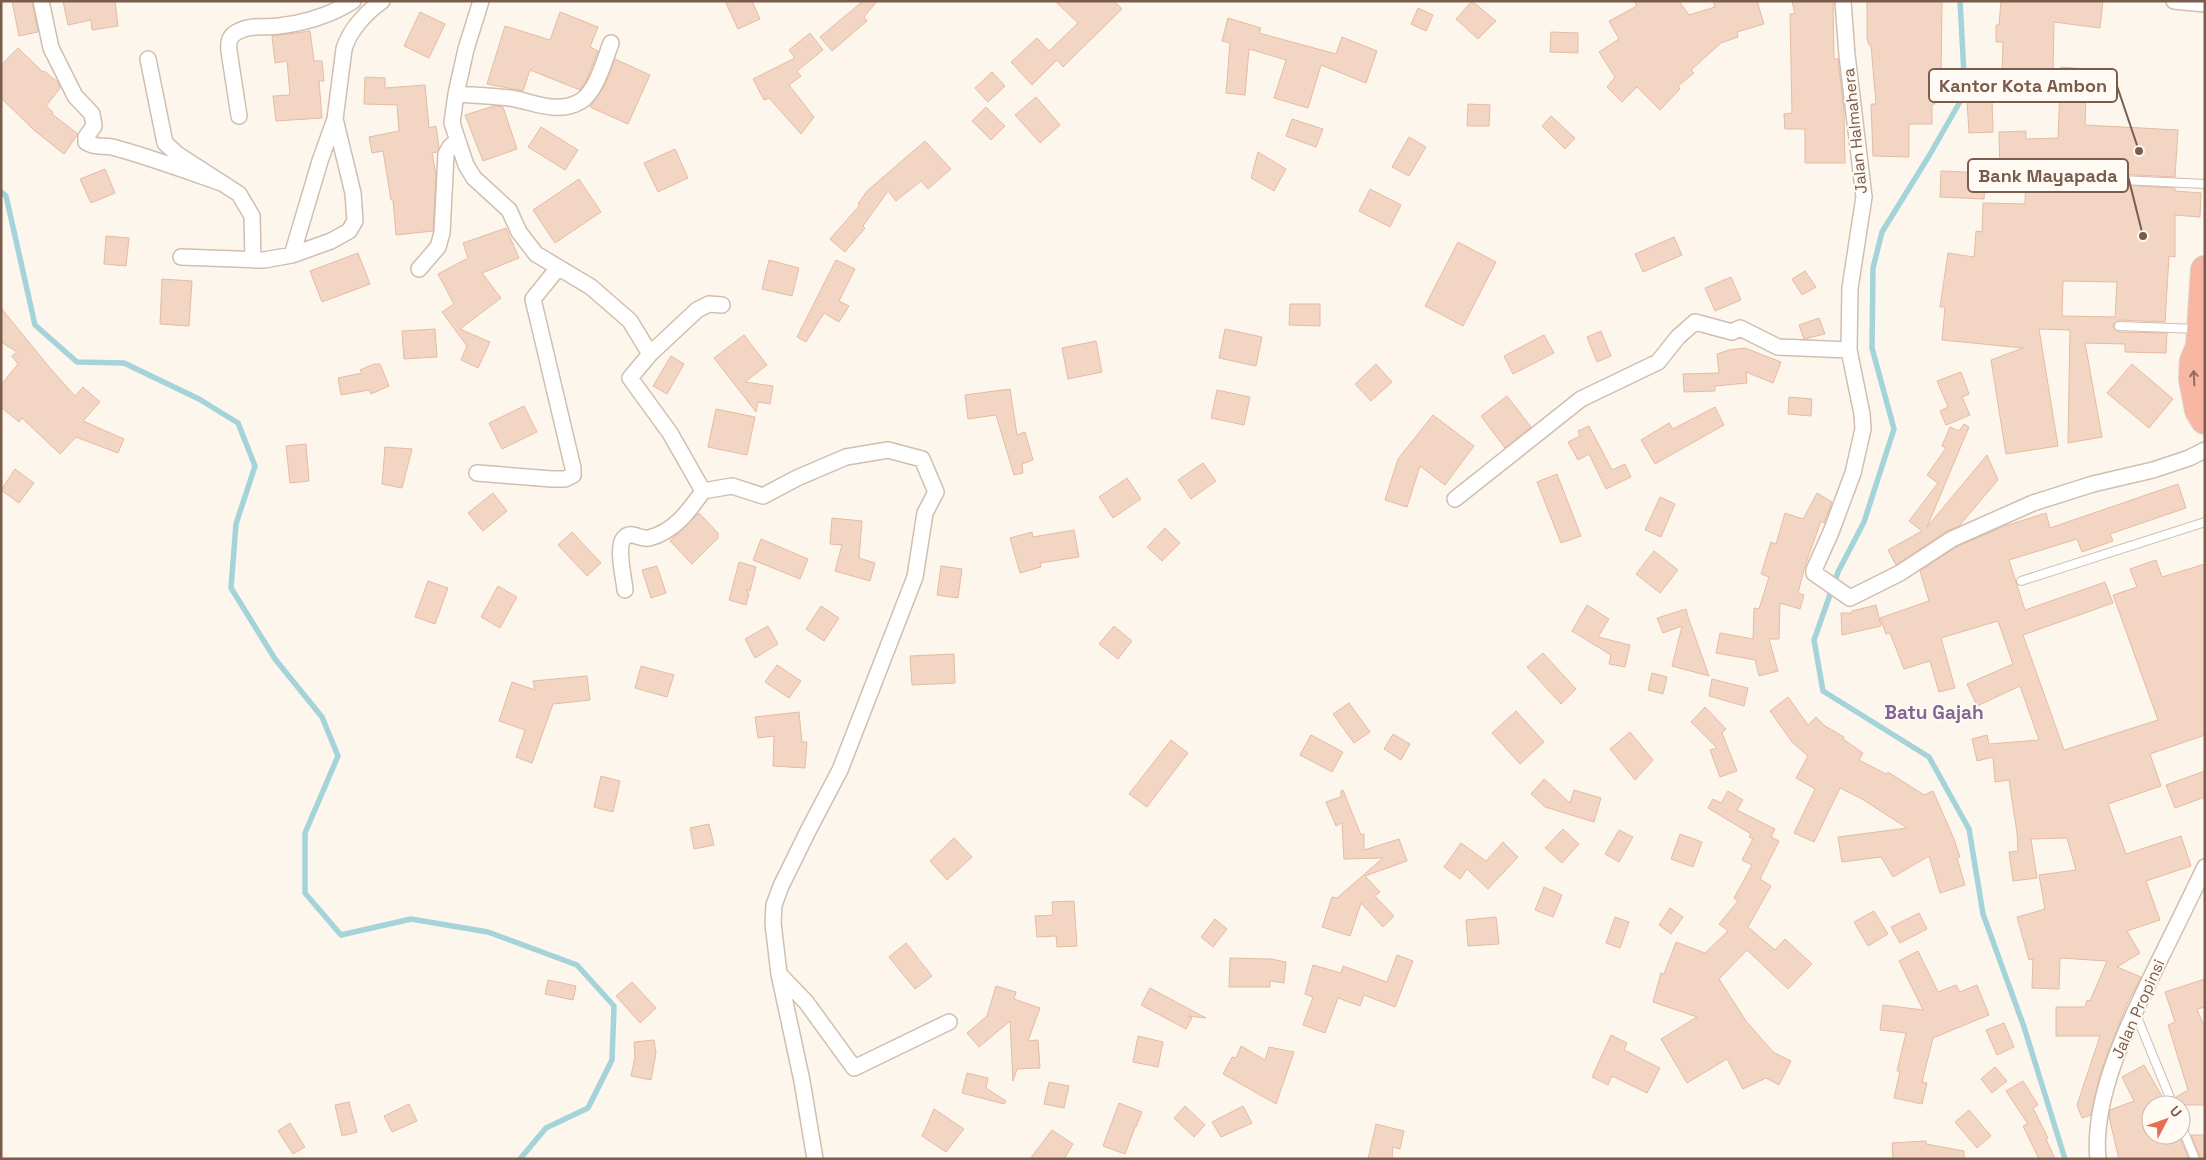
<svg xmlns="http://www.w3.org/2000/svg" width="2206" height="1160" viewBox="0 0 2206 1160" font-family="'Space Grotesk',sans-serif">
<rect width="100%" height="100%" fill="#fdf6ec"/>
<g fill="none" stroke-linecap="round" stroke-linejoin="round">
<path stroke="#a5d3da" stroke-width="5.5" d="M1960,1L1965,93L1929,156L1882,232L1873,268L1872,348L1894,429L1864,522L1838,572L1814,640L1823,691L1929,757L1969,829L1983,914L2024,1027L2065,1159
M1,192L6,196L35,325L77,362L124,363L199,399L238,423L255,466L236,524L231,588L275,659L322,717L338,756L305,833V893L341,935L411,919L488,932L577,965L614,1006L612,1060L588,1108L546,1128L520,1159"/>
</g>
<path fill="#f3d5c3" stroke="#e6bba3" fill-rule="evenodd" d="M12,1H32L38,32L19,36Z
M63,1H115L118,26L92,30L91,20L68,25Z
M725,1H752L760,19L738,29Z
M863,1H877L864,17L867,21L832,51L820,37Z
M1055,1H1114L1122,9L1063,67L1057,60L1032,85L1011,62L1037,38L1049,51L1078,23Z
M1472,1L1496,21L1478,39L1456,19Z
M1634,1H1679L1689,15L1715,7L1713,1H1757L1764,24L1737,32L1738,37L1721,43L1691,70L1694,73L1678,86L1680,89L1660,110L1637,87L1622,102L1607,87L1615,77L1599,52L1619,39L1609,21L1637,6Z
M1792,1H1833L1834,59H1838L1844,111L1845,163H1805V129H1785L1784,114L1792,113L1790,14H1795Z
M1867,1H1942L1941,80H1934L1935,104H1932V124H1909V157L1873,156L1871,104H1876L1871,45H1869L1867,38Z
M2001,1H2103L2100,28L2054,22L2053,75L2002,74L2003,42H1996V25H1999Z
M1418,8L1433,15L1426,31L1411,24Z
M420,12L445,24L429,58L404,46Z
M560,12L598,27L590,47L598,51L587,79L580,90L530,70L523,91L487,84L505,26L550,40Z
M1228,18L1261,28L1259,33L1336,54L1342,37L1377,51L1366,83L1321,65L1308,108L1274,98L1286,60L1249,49L1245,95L1226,93L1230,43L1222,41Z
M310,31L314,61H322L324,81H319L322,118L276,121L273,96L290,95L287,61L275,63L272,36Z
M1551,32L1578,33V53L1550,52Z
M810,33L823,50L797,71L801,76L789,85L814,117L801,134L769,98L764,100L753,79L795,58L789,50Z
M18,48L43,72L44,71L58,82L60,88L46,106L53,112L52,114L78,134L64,154L35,131L1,98V65Z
M615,59L650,75L628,124L590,107L604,87Z
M2061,67L2087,69L2085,125L2178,130L2175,177L2038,170L2033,173L2035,180L2175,188V191L2201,193L2200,217L2175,215V257L2169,256L2165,322L2119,320L2113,325L2114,329L2119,332L2167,333L2166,353L2125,352V344L2085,343L2102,437L2068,443L2070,330L2039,329L2058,446L2006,454L1991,360L2023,348L1942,340L1945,307H1940L1948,253L1974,257L1976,231L1982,232L1983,203L2025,204L2026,168L2000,169L1999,132L2026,131V139L2058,138ZM2063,281L2117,282L2115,317L2062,316Z
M992,72L1005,86L988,102L975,88Z
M365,77L385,78V88L425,85L429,128L436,126L439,148L437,152L432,153L436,175L433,231L396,235L393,200H391L383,151L372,153L369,137L399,131L397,105L364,104Z
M1036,97L1060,125L1040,143L1015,115Z
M1992,100L1993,132L1969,133L1967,101Z
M1468,104L1490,105L1489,126H1467Z
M494,106L503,107L517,149L483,161L465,115Z
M986,107L1005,126L991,140L972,121Z
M1551,116L1575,138L1565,149L1542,126Z
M1292,119L1323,129L1316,147L1286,136Z
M541,127L578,150L565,170L528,147Z
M1409,137L1426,147L1409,176L1392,167Z
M925,141L951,169L928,189L921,181L896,201L888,191L863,226L865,228L845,252L830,239L860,205L858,204L867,191Z
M675,149L688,178L658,192L644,163Z
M1258,152L1286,169L1274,191L1251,178Z
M105,169L115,193L91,203L80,179Z
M1941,171L1986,173L1984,199L1940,197Z
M579,179L601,212L555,243L533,210Z
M1370,189L1401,205L1390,227L1359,211Z
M506,228L519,258L482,273L501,298L460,329L490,342L478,368L461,360L467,346L442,312L454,304L438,274L468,258L463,243Z
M106,236L129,238L126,266L104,264Z
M1674,237L1682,255L1643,272L1635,254Z
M1458,242L1496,262L1463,326L1425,306Z
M358,253L370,284L322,302L310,271Z
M769,260L799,268L792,296L762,289Z
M836,260L855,269L839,301L849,306L839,322L824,313L806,342L797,337Z
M1805,271L1816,287L1802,295L1792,279Z
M1731,277L1741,300L1715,311L1705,288Z
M162,279L192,281L189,326L160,324Z
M1290,304H1320V326L1289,325Z
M1,308L50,368L75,396L83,387L100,402L83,421L124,439L118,453L76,437L60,454L22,418L19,422L1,407V385L18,364L12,356L17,352L1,342Z
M1819,318L1825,334L1804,339L1799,325Z
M435,329L437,357L404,359L402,331Z
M1225,329L1262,337L1256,366L1219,358Z
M1601,331L1611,356L1597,362L1587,337Z
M744,335L767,365L745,382L773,386L770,404L758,402L756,412L714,358Z
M1544,335L1554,353L1513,374L1504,356Z
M1096,341L1102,372L1068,379L1062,348Z
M1745,348L1781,362L1773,383L1746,372L1747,383L1715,386V391L1684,392L1683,374L1719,373L1717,354L1729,350Z
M671,356L684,364L667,394L653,386Z
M374,364H380L389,386L371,394L369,390L341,395L338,378L362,373L360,370Z
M1376,364L1392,382L1371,401L1355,384Z
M2132,364L2173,399L2149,428L2107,393Z
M1961,372L1969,394L1962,397L1970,415L1946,425L1940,411L1948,407L1937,381Z
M1010,389L1017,435L1025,432L1033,460L1022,464L1023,473L1014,475L996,415L968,419L965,395Z
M1217,390L1250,397L1244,425L1211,418Z
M1507,396L1531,427L1505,448L1481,416Z
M1789,397L1812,399L1811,416L1788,414Z
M524,406L537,432L502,449L489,423Z
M1715,407L1724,425L1655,464L1641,440L1669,423L1673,429Z
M716,409L755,417L747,455L708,447Z
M1433,415L1474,446L1445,485L1420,466L1407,507L1385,500L1398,459Z
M1964,424L1969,427L1927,527L1987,455L1998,480L1959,526L1947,531L1896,565L1888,550L1922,531L1909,521L1938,483L1927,475L1946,448L1942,446L1950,427L1959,431Z
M1589,426L1612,470L1625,464L1631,477L1606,489L1589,454L1578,460L1568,442L1580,436L1578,431Z
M306,444L309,481L290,483L286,446Z
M385,447L412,449L402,488L382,484Z
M1203,463L1216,481L1191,499L1178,480Z
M15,469L34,483L19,503L1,490Z
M1557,474L1581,536L1561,543L1537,482Z
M1127,478L1141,499L1113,518L1099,497Z
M2178,484L2186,508L2110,534L2113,541L2082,552L2077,539L2009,560L2025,610L2105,582L2113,603L2023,635L2064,750L2158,720L2113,595L2137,587L2130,569L2156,560L2162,577L2205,564V735L2150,754L2161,786L2108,804L2126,854L2181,836L2191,866L2146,881L2160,920L2127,931L2140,953L2117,967L2141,977L2127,1004L2109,1050L2099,1078L2091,1115L2082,1118L2077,1105L2100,1036H2056V1007H2085L2087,1000L2090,1001L2107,961L2060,958L2059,989L2032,988L2033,959L2029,960L2017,917L2045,909L2039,875L2076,870L2067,838L2031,839L2037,878L2013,881L2009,852L2018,851L2017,833L2009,780L1995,782L1993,757L1977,761L1972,739L1987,735L1989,744L2039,740L2020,686L1977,706L1967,684L2013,664L1998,621L1941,638L1955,688L1939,692L1930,661L1904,669L1890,633L1886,634L1880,618L1929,601L1920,571L1956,547L2005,526L2046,513L2050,528Z
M493,493L507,511L483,531L468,513Z
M1817,493L1832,502L1824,523L1821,521L1805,566L1798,593L1804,595L1800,609L1780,603L1779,639H1769L1778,671L1759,676L1755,660L1716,653L1720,633L1753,639L1754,608L1759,609L1769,577L1761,574L1771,542L1776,544L1785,513L1803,519Z
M1660,497L1675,504L1661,537L1645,530Z
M699,513L718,533V538L692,564L670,541Z
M832,518L862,521L859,558L875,563L870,581L835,571L842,545L830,544Z
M1165,528L1180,543L1162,561L1147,547Z
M1074,530L1079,557L1040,563L1041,567L1020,573L1010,538L1032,532L1033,537Z
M572,532L601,563L587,576L558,545Z
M761,539L808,559L800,579L753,560Z
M1654,551L1678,570L1660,593L1636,574Z
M739,562L756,567L750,591L746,589L749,594L746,605L729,600Z
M657,566L666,593L651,598L642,570Z
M941,566L962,569L958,598L937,595Z
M428,581L448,588L435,624L415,617Z
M498,586L517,597L500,628L481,617Z
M1587,605L1609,619L1598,637L1630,645L1625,667L1609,664L1611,655L1572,631Z
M1876,605L1881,626L1842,635L1841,613H1852V611Z
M821,606L839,618L824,641L806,629Z
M1686,609L1688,617L1709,676L1672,666L1682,626L1663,633L1657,618Z
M768,626L778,644L755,658L745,639Z
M1114,626L1132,641L1118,659L1099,644Z
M1543,653L1576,689L1561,704L1527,667Z
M954,654L955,683L912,685L910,656Z
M777,665L801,681L789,698L765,682Z
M641,666L674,675L667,697L635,688Z
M1652,673L1667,677L1663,694L1648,690Z
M587,676L590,700L553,704L532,763L516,757L525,730L499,721L512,682L535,690L533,681Z
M1712,679L1748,688L1744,706L1709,696Z
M1788,697L1808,725L1816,717L1825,726L1844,737L1843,739L1863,753L1859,760L1886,774L1888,772L1924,795L1933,791L1954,839L1960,857L1957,858L1965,885L1940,893L1929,856L1893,877L1881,857L1842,862L1838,837L1907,828L1862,799L1840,788L1814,842L1794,833L1815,789L1796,778L1808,756L1792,742L1770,711Z
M1349,703L1370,732L1354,743L1333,714Z
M1705,707L1726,729L1722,733L1737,771L1720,777L1710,750L1717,748L1691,722Z
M1516,711L1544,742L1520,764L1492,733Z
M799,712L802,742H807L805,768L773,766L774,736L758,738L755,717Z
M1630,732L1653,760L1635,780L1610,749Z
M1393,734L1410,744L1401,760L1384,749Z
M1311,735L1343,752L1332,772L1300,755Z
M1171,740L1188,753L1147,807L1129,794Z
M2205,771V797L2175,808L2166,785Z
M601,776L620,781L613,812L594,807Z
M1544,779L1570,803L1574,790L1601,798L1594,822L1545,807L1531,794Z
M1343,790L1361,835L1364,834V850L1399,839L1407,861L1365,876L1380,892L1375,896L1394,916L1383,927L1361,903L1350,936L1322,927L1332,897L1337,898L1383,858L1344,859L1342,823L1336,826L1326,802L1341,797V791Z
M1728,791L1743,800L1737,810L1775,829L1771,837L1779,841L1760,879L1771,886L1748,927L1775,950L1785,939L1812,964L1788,989L1747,950L1719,979L1746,1021L1773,1052L1791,1061L1779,1085L1766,1078L1743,1089L1727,1059L1687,1083L1661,1039L1697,1017L1653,1002L1661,973L1664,974L1676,942L1705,953L1728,931L1719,924L1738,901L1734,898L1752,865L1742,860L1753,839L1749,837L1751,834L1708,808L1713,799L1721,803Z
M709,824L714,845L694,849L690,828Z
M1563,829L1579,844L1562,863L1545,848Z
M1619,830L1633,837L1619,862L1605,854Z
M1680,834L1702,842L1693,867L1671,859Z
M954,838L972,857L947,880L930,861Z
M1503,842L1518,857L1488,889L1467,869L1460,879L1444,867L1461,843L1486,861Z
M1544,887L1562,895L1553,917L1535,910Z
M1074,901L1077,946L1057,947L1056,936L1037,937L1035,916L1053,915L1052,902Z
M1670,908L1683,917L1671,934L1659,925Z
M1874,911L1888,934L1868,946L1854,922Z
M1919,913L1927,929L1900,943L1891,927Z
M1496,917L1499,944L1468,946L1466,920Z
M1615,917L1629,922L1620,948L1606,943Z
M1215,919L1227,929L1213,947L1201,937Z
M906,943L932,976L915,989L889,957Z
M1918,951L1938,992L1956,985L1960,992L1977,985L1989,1015L1933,1038L1922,1082L1927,1083L1922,1104L1894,1098L1900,1071H1897L1906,1033L1880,1030L1883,1005L1923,1010L1899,961Z
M1397,955L1413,961L1395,1007L1364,995L1360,1006L1338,998L1325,1033L1303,1025L1313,997L1305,994L1313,965L1341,973L1343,966L1387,982Z
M1230,958L1271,959L1286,962L1284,983L1270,981V987H1229Z
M2205,979V1007L2197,1009L2205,1029V1105H2179L2176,1097L2188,1090L2168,1025L2175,1022L2165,992Z
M548,980L576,986L573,1000L545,994Z
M632,982L656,1008L640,1023L616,996Z
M996,986L1016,992L1014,999L1040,1008L1028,1041L1038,1040L1040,1068L1017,1069L1013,1081L1010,1021L979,1047L967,1033L987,1016Z
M1150,988L1206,1018L1188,1016L1192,1018L1186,1029L1141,1005Z
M2004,1023L2014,1047L1997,1055L1986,1030Z
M1611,1035L1627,1043L1624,1050L1660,1068L1647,1093L1612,1076L1608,1085L1592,1077Z
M1138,1036L1163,1042L1158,1067L1133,1062Z
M654,1040L656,1053L651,1080L631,1076L635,1057L634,1042Z
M1241,1046L1265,1060L1269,1047L1294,1052L1276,1104L1223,1074L1232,1057L1236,1058Z
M2144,1065L2167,1105H2151V1135H2179L2189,1159H2119L2109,1117L2110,1110L2134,1101L2122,1077Z
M1995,1067L2007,1081L1992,1093L1981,1079Z
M967,1073L988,1078L986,1088L1006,1101L1004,1104L962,1093Z
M2023,1081L2038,1105L2033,1108L2048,1138L2046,1139L2055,1159H2039L2023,1126L2028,1124L2006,1091Z
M1049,1082L1069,1086L1064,1108L1044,1104Z
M349,1102L357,1132L342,1136L335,1105Z
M1119,1103L1142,1112L1136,1127H1135L1125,1154L1103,1146Z
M409,1104L417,1121L392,1132L384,1116Z
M1185,1106L1205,1125L1194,1137L1174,1118Z
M1243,1106L1252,1123L1221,1137L1212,1122Z
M934,1109L964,1129L946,1152L922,1136Z
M1969,1110L1991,1136L1977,1148L1955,1122Z
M290,1123L305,1147L293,1154L278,1131Z
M1376,1124L1404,1131L1400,1149L1393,1147L1392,1159H1368Z
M1052,1130L1073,1144L1064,1159H1030Z
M2191,1135H2205V1159H2201Z
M1926,1141V1144L1964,1151V1159H1893L1892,1143Z"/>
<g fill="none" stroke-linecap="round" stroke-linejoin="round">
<defs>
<path id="lane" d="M2038,176L2205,184
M2119,326L2198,329
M2021,581L2205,522
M2135,1012L2173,1105
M2181,1125L2195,1159"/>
<path id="street" d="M41,1L51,48L75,96L92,114L94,126L86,137V142C94,148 103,145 112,147C150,157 187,171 224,184
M481,1L466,49L456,94L452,123L466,165L474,178L509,210L519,232L536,254L591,287L630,321L650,354L630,378L670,433L703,491L732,486L763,496L797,478L846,457L888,450L922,459L936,492L925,513L915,577L840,770L808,831L781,886L774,905L773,923L779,974L802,1081L815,1159
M1843,1L1847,55L1864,197L1850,288L1849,350L1862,414L1863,429L1853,473L1831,532L1814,570V573L1850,598L1900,573L1952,539L2033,503L2093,484L2153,470L2189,458L2205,450
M2174,1L2205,4
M148,59L165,143L177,154L239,194L252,216L253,260
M456,94C474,95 492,96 510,98C534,102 558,115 581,101C596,92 605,59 611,43
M239,116L229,51C228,43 229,36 237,32C251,24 265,28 279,26C305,23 331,15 353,1
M292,255L320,161L335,119
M181,257L264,260L292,255L331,241L349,231L355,221L353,193L335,119L344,49C349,31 366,12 382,1
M419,269L438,247L442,233L446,154L450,147L457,141
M650,354L697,310L709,304L722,305
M477,473L552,479H565L573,475V468L533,299L558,268
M1455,499L1581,399L1658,362L1678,337L1695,322L1732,332L1740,328L1778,347L1849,350
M625,590C624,578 616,547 624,538C631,530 641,540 649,538C674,532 689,511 703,491
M779,974L806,1002L854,1068L949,1022
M2098,1159C2091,1094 2135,1010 2163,953C2177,925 2191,896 2205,867"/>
<path id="highway" d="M2205,270L2200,347L2194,361L2193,379L2199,410L2205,420"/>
</defs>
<use href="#lane" stroke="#d1beb0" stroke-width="10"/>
<use href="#street" stroke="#d1beb0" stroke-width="18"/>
<use href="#highway" stroke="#dad1cd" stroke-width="30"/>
<use href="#lane" stroke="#fff" stroke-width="8"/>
<use href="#street" stroke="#fff" stroke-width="15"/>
<use href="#highway" stroke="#f7b7a3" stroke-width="28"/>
</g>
<defs><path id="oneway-shaft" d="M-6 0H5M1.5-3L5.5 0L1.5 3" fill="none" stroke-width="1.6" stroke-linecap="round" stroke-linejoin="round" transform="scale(1.25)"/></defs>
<use stroke="#936e5e" href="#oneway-shaft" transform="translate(2194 378) rotate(-93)"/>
<g text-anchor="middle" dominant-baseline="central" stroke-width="4" stroke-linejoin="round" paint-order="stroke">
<g font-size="16" fill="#7a5c4d" stroke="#fffaf3">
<text transform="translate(1855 131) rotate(-96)">Jalan Halmahera</text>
<text transform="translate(2138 1009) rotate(-66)">Jalan Propinsi</text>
</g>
<g font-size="19" font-weight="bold" fill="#846695" stroke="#fffaf3">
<text x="1934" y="712">Batu Gajah</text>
</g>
</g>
<path fill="none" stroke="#7a5c4d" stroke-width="2" d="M2139 151L2117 86M2143 236L2128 176"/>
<g fill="#7a5c4d" stroke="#fffaf3" stroke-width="2">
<circle cx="2139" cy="151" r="5"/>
<circle cx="2143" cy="236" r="5"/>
</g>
<g fill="#fffaf3" stroke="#7a5c4d" stroke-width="2">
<rect x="1929" y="69" width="188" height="33" rx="5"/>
<rect x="1968" y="159" width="160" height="33" rx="5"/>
</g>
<g font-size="18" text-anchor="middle" font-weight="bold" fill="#7a5c4d">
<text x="2023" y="92">Kantor Kota Ambon</text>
<text x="2048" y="182">Bank Mayapada</text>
</g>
<rect width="2206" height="1160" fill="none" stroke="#7a5c4d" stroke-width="5"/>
<g transform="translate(2166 1120) rotate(49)"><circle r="24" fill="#fffaf3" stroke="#cabbb1"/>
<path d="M0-4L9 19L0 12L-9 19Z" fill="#e76f51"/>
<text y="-8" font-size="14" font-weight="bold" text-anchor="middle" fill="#7a5c4d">U</text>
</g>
</svg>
